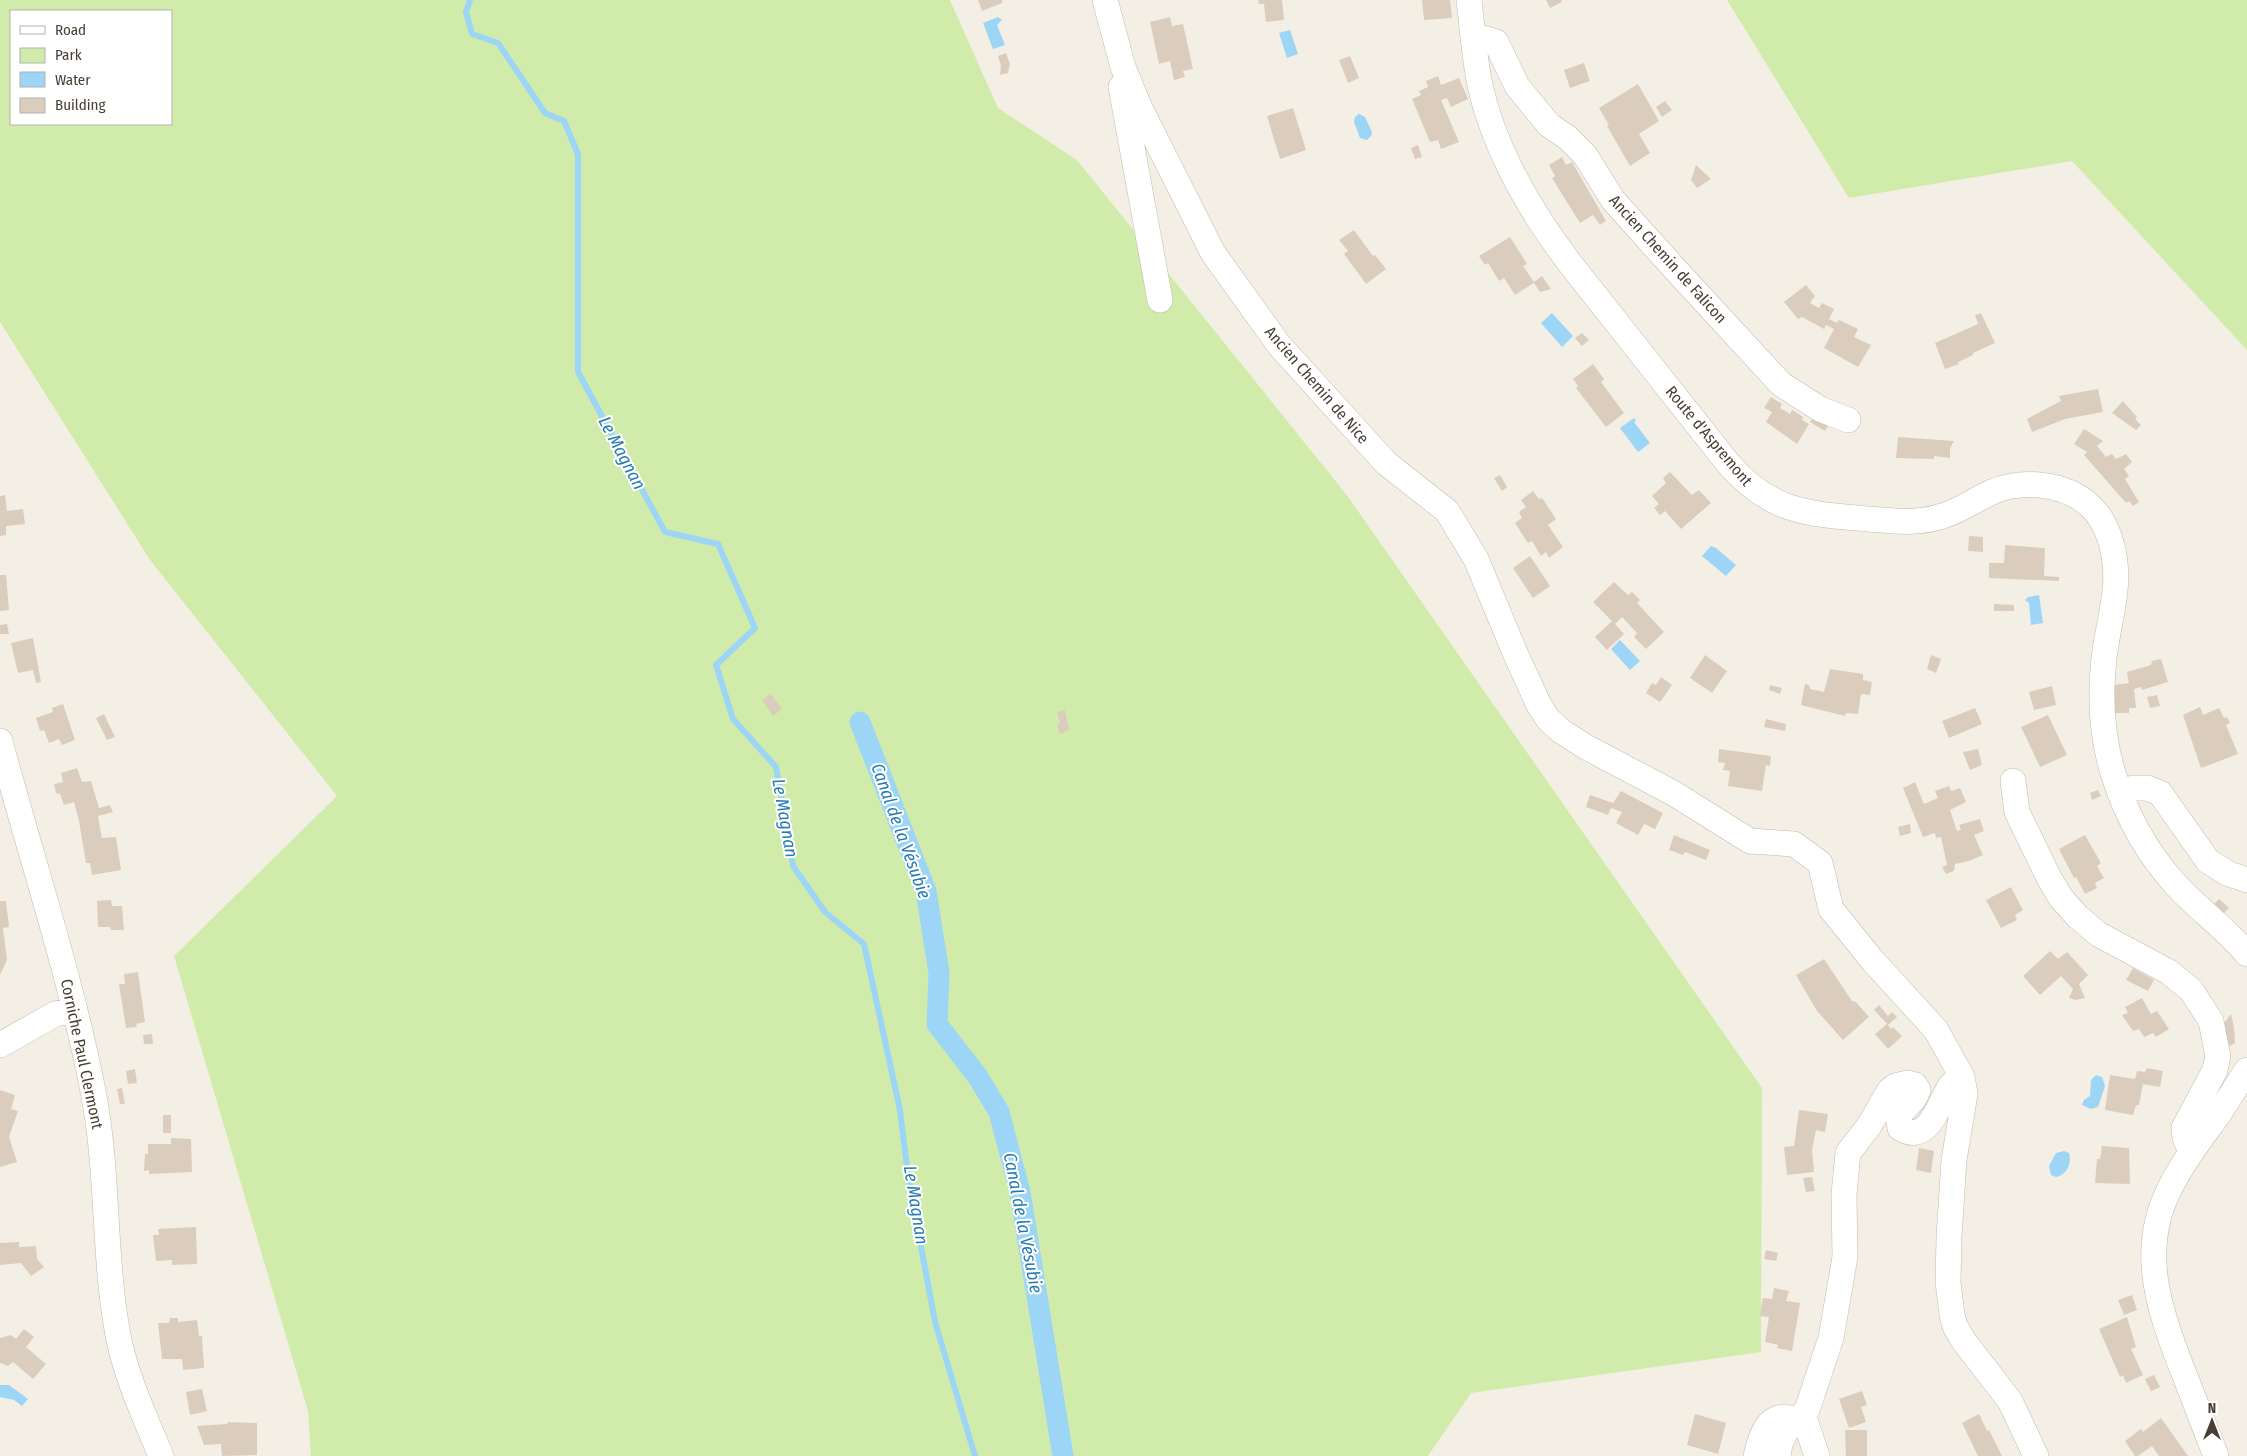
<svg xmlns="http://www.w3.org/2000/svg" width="2247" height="1456" viewBox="0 0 2247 1456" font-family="'Fira Sans Condensed',sans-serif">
<rect width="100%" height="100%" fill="#f4efe5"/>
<path fill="#d1ecaa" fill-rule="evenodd" d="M0,0H950L998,108L1077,160L1346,494L1762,1088L1761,1352L1471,1393L1428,1456H311L308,1411L174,956L337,796L150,560L0,322ZM11,11H171V124H11Z
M1727,0H2247V350L2072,161L1849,198Z"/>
<path fill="#9cd5f6" d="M998,17L1002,20L997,25L1005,45L993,49L983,23Z
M1290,30L1298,54L1287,58L1279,33Z
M1359,114L1365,117L1372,132L1371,136L1367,140L1360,138L1354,122L1355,117Z
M1552,313L1573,336L1562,347L1541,323Z
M1634,418L1636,420L1634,422L1650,443L1638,452L1620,428Z
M1711,546L1716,548L1736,565L1726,576L1702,556Z
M2039,595L2043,623L2031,625L2029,603L2025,600L2028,597Z
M1620,640L1640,661L1630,670L1611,649Z
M2096,1075L2102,1077L2105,1086L2098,1107L2091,1109L2082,1105L2084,1100L2090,1096L2091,1080Z
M2064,1151L2069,1153C2072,1163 2067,1175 2056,1177L2051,1175L2049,1166L2056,1153Z
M0,1385H9L28,1399L22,1406L14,1400L0,1397Z"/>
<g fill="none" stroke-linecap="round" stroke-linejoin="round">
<path stroke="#9cd5f6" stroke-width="6" d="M470,0L466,12L472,34L498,43L545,113L564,121L578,154V372L665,532L718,544L755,628L716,665L733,719L776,767L793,866L825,912L864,944L900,1110L908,1176L935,1322L975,1456"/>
<path stroke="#9cd5f6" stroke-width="21" d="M860,722L926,891L939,973L937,1024L978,1077L999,1112L1020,1192L1063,1456"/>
</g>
<path fill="#dacdbd" d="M978,0H1002V3L982,11Z
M1258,0H1282L1284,20L1266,22L1264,4H1259Z
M1422,0H1450L1452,18L1424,20Z
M1546,0H1561L1562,2L1550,8Z
M1170,17L1172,26L1183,24L1193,69L1183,71L1185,77L1174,80L1170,61L1159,64L1150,22Z
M1006,53L1010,64L1008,73L1000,75L1001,66L998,56Z
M1350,56L1359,78L1348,83L1339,60Z
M1584,63L1590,81L1570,88L1564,70Z
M1438,76L1441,85L1459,78L1468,99L1451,107L1447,98L1441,100L1459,142L1441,149L1438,140L1430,142L1412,99L1421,95L1419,91L1428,87L1426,81Z
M1638,84L1659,121L1639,134L1650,153L1630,166L1607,126L1609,125L1599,108Z
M1665,101L1672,110L1662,117L1656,107Z
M1293,108L1306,150L1280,159L1267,116Z
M1418,145L1422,157L1415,159L1411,148Z
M1562,157L1566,165L1572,162L1606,221L1600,225L1593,215L1580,223L1552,178L1555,176L1549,165Z
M1696,165L1711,179L1697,188L1691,180Z
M1354,230L1373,256L1375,255L1386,269L1366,284L1344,254L1348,251L1339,240Z
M1510,237L1527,264L1523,266L1534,282L1542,276L1551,289L1540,292L1534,283L1515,295L1504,278L1499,281L1488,263L1485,265L1479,256Z
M1806,285L1815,296L1810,303L1819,308L1822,303L1834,309L1829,319L1837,323L1839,320L1858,329L1854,337L1871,345L1858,367L1824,348L1834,329L1826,325L1824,329L1802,317L1798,319L1784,302Z
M1981,313L1995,343L1973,353V355L1958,362L1959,364L1945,369L1935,343L1978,324L1975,315Z
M1582,333L1589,340L1582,346L1575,338Z
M1593,364L1604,379L1601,382L1624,413L1606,427L1576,388L1578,386L1573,379Z
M2098,389L2103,412L2065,419L2032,432L2027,419L2061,401L2059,396Z
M1771,397L1782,404L1780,408L1790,414L1792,410L1803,417L1802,420L1809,424L1797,444L1766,422L1772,412L1764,408Z
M2123,401L2137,417L2135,419L2141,425L2136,430L2112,413Z
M1815,415L1830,423L1825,431L1810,422Z
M2084,429L2103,441L2097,446L2106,457L2112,454L2116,459L2126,454L2132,462L2124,469L2129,476L2125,479L2139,502L2133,506L2129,501L2126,503L2084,455L2087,452L2074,444Z
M1898,437L1954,441L1950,449V458L1934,456V459L1896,458Z
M1670,472L1692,495L1699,490L1711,503L1681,529L1665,511L1660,515L1654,508L1659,504L1652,496L1666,483L1663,478Z
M1500,475L1507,487L1502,491L1494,478Z
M1533,491L1539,499L1542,498L1556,519L1548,525L1563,547L1549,558L1546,552L1541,556L1532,541L1528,543L1515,523L1522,518L1519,512L1526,507L1521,500Z
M5,495L7,511L23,509L25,524L6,526V535L0,536V496Z
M1969,536L1983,537V552L1968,551Z
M2005,545L2045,548L2044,576L2059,577V581L1989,578V563H2004Z
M1530,556L1550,586L1533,598L1513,568Z
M0,575H6L9,610L0,611Z
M1614,582L1628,595L1632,592L1640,600L1637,603L1664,632L1646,649L1634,637L1637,633L1622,617L1615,624L1624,634L1607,650L1595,637L1612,621L1593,602Z
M1994,604L2014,605V611H1994Z
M7,624L9,634H0V625Z
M33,638L41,682L36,683L33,670L18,673L11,643Z
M1705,655L1727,671L1712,693L1690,678Z
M1931,655L1941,659L1936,673L1927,669Z
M2161,659L2168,682L2142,690L2141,687L2134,689L2136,708H2129V713H2114L2113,685L2129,683L2127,672L2151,665L2152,661Z
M1830,669L1863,674V680L1872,682L1870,695L1861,694L1858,714L1846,713L1845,716L1801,705L1805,684L1809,685L1810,689L1824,692Z
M1661,677L1672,685L1660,702L1646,693L1652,683L1656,685Z
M1770,685L1782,688L1780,694L1769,690Z
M2052,686L2056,705L2034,710L2029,692Z
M771,694L782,709L773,716L762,700Z
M2157,695L2160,706L2150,708L2147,697Z
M63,704L75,740L62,745L59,739L49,743L44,730L40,731L36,718L53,712L52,708Z
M2200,707L2203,715L2219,708L2224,718L2227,717L2230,723L2226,725L2238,754L2201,768L2183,715Z
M1975,708L1982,724L1949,738L1942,721Z
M1065,710L1069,730L1060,734L1057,724L1060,723L1057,712Z
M104,714L115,737L107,740L96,718Z
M2048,715L2067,755L2040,767L2021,727Z
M1766,719L1786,724L1785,731L1764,727Z
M1719,749L1771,756L1770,766L1766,765L1762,791L1728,786L1730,771L1723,770L1725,763L1718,762Z
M1978,749L1982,765L1970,770L1963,752Z
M77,768L82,782L91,781L99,808L110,805L113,812L98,816L100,828L102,838L116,837L121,870L92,875L90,863H86L79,821L74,802L64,805L60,794L56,793L54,784L63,782L61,773Z
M1915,782L1924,804L1938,798L1935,791L1949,786L1951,791L1960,788L1966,802L1950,810L1957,831L1961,830L1959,825L1980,819L1984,831L1974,835L1983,855L1969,861L1955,864L1954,871L1946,874L1942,867L1947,865L1941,837L1936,838L1935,833L1923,837L1903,788Z
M2098,790L2101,796L2092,800L2090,793Z
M1621,791L1663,813L1655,829L1644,824L1638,835L1616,823L1622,812L1611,808L1608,815L1586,807L1590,795L1613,803Z
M1910,824L1911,833L1900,836L1898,827Z
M1674,835L1710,850L1706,860L1685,852L1683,855L1669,850Z
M2085,835L2101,863L2097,866L2104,878L2095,883L2097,888L2085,894L2076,877L2074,878L2059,849Z
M2011,887L2023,910L2015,915L2017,920L2001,928L1986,900Z
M2219,899L2229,908L2222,915L2212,906Z
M111,900L112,906H122L124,930H111L110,927H98L97,901Z
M0,901H6L9,927L3,928L7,960L0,975Z
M2050,951L2058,959L2067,952L2088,975L2079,984L2085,998L2076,1000L2069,998L2073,989L2061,976L2040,995L2023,976Z
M1824,959L1852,1001L1856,1002L1869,1017L1843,1040L1817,1011L1796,975Z
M2133,968L2154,980L2148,991L2126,980Z
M138,972L145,1022L136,1024L137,1027L126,1028L119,984H125L124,974Z
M2142,998L2151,1014L2157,1011L2169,1029L2156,1037L2153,1033L2144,1037L2139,1029L2133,1031L2122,1015L2128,1013L2125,1007Z
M1879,1005L1888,1016L1892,1012L1897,1017L1888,1025L1891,1029L1893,1027L1902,1036L1888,1049L1875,1034L1887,1024L1874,1010Z
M2231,1014L2234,1028L2235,1043L2225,1049L2219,1030Z
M152,1034L153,1044H144L143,1035Z
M2147,1068L2163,1071L2160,1087L2143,1084L2139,1105H2136L2133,1115L2105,1110L2110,1075L2135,1079L2137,1071L2145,1072Z
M135,1069L137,1083L128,1084L126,1071Z
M122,1088L125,1104H120L117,1089Z
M0,1090L15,1095L11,1109L18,1111L9,1137L17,1162L0,1167Z
M1799,1110L1828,1114L1825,1132L1816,1130L1812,1150L1814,1172L1787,1175L1784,1147L1794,1146Z
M163,1115H171V1133H163Z
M171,1138L191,1139L192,1172L149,1174V1170L144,1171L145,1154H148V1144H171Z
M2102,1146L2129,1148L2130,1184L2095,1183L2097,1159H2100Z
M1919,1148L1934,1151L1931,1173L1916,1170Z
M1812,1177L1815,1191L1806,1192L1803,1178Z
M196,1227L197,1264L172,1265V1260L156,1261L153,1235H159L158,1229Z
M19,1242V1247L36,1246L37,1259L44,1267L31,1276L21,1263L0,1265V1243Z
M1766,1250L1778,1253L1776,1261L1764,1259Z
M1774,1288L1789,1291L1786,1301L1800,1303L1792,1351L1777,1348L1778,1345L1765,1342L1769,1317L1760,1316L1763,1298L1772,1299Z
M2132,1295L2137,1310L2124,1315L2118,1300Z
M2127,1317L2136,1347L2131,1349L2143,1375L2126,1383L2123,1375L2120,1377L2099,1329Z
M170,1318H178V1322L197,1320L199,1336H202L204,1368L183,1370L182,1359H162L158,1323H169Z
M24,1329L34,1337L26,1347L46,1364L33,1379L13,1362L8,1366L0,1363V1338L11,1335L16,1339Z
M2154,1375L2160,1387L2151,1391L2145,1379Z
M202,1389L207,1411L190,1415L186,1392Z
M1862,1391L1867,1405L1861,1407L1866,1422L1849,1428L1839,1399Z
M1695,1414L1726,1423L1718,1454L1687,1445Z
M1979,1414L1987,1431L1989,1430L2002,1456H1978L1962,1423Z
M2161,1418L2188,1456H2159L2152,1446L2138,1456H2135L2125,1441L2141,1429L2143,1432Z
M228,1422L257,1423V1455L222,1456L221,1444L204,1445L197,1426L227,1424Z
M1845,1430H1867V1456H1846Z"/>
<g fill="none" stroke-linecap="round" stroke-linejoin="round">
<defs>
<path id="minor" d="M1105,0L1123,67L1139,106L1213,253L1279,345L1386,463L1447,511L1476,559L1516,655L1539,705L1548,719L1561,731L1586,747L1673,793L1750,841L1794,844L1820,863L1831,909L1873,961L1936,1030L1962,1077L1965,1094L1954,1160L1949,1237L1948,1282L1952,1315L1955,1326L1963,1340L2010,1401L2036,1456
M1469,0C1472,26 1474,53 1479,80C1492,146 1531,213 1572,266L1727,462C1769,512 1807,514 1868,519C1892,521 1916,524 1939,517C1959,512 1974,500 1992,492C2022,479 2066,483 2090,506C2099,514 2105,525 2109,536C2126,585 2106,621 2103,669C2100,705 2103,742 2114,776C2127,817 2147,853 2176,885C2198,909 2226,929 2247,954
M1473,35L1496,42L1517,86L1549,125L1568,138L1585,155L1613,200L1674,268L1781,384L1820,409L1848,420
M1121,87L1160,300
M0,741C31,858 70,973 93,1091C109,1172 103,1255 118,1335C126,1377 145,1417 161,1456
M2013,781L2017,812L2049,878L2061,898L2077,916L2098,934L2169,972L2191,990L2211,1021L2218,1056L2215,1070L2184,1128L2185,1138L2191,1151
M2120,794L2133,788H2147L2160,793L2208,861L2229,874L2247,880
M0,1045L55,1014L75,1010
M1803,1414L1817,1456
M1756,1456C1761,1434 1769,1409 1796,1420
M1778,1456L1780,1444L1788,1428L1807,1410L1831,1338L1845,1257L1844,1194L1848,1153L1869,1126L1889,1091L1895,1086L1908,1083L1915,1085L1918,1090L1914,1099L1898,1116L1900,1128C1928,1147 1940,1102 1950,1086C1953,1083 1958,1079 1962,1077
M2216,1456C2205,1428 2194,1399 2183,1371C2159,1311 2138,1249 2170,1188C2183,1161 2201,1139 2218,1115C2228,1100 2237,1085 2247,1070"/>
</defs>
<use href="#minor" stroke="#c3b9aa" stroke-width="26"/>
<use href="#minor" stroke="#fff" stroke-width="25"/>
</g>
<g text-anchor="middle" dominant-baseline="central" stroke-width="4" stroke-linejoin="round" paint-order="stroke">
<g font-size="16" fill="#473f34" stroke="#fff">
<text transform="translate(1668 259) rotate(48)">Ancien Chemin de Falicon</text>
<text transform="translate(1317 385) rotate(49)">Ancien Chemin de Nice</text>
<text transform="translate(1709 436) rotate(50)">Route d'Aspremont</text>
<text transform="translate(82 1054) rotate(78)">Corniche Paul Clermont</text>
</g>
<g font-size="18" font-style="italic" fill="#247cb3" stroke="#fff">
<text transform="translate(622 453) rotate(62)">Le Magnan</text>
<text transform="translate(785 818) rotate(80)">Le Magnan</text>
<text transform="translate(901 831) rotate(70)">Canal de la Vésubie</text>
<text transform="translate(916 1205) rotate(81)">Le Magnan</text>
<text transform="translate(1023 1223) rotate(79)">Canal de la Vésubie</text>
</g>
</g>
<rect x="10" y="10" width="162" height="115" fill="#ffffff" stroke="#b5b2ae"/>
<rect x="20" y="26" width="25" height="8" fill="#ffffff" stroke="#b5b2ae"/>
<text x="55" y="35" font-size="15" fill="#473f34">Road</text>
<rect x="20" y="48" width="25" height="15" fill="#d1ecaa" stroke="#b5b2ae"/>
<text x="55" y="60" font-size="15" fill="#473f34">Park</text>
<rect x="20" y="72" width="25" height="15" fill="#9cd5f6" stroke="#b5b2ae"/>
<text x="55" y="85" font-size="15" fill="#473f34">Water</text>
<rect x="20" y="98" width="25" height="15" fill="#dacdbd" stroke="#b5b2ae"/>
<text x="55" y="110" font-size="15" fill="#473f34">Building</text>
<g transform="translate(2212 1421)" stroke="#ffffff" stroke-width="4" paint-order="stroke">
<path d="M0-4L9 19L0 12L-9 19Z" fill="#473f34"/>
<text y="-8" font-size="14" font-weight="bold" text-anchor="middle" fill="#473f34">N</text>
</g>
</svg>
